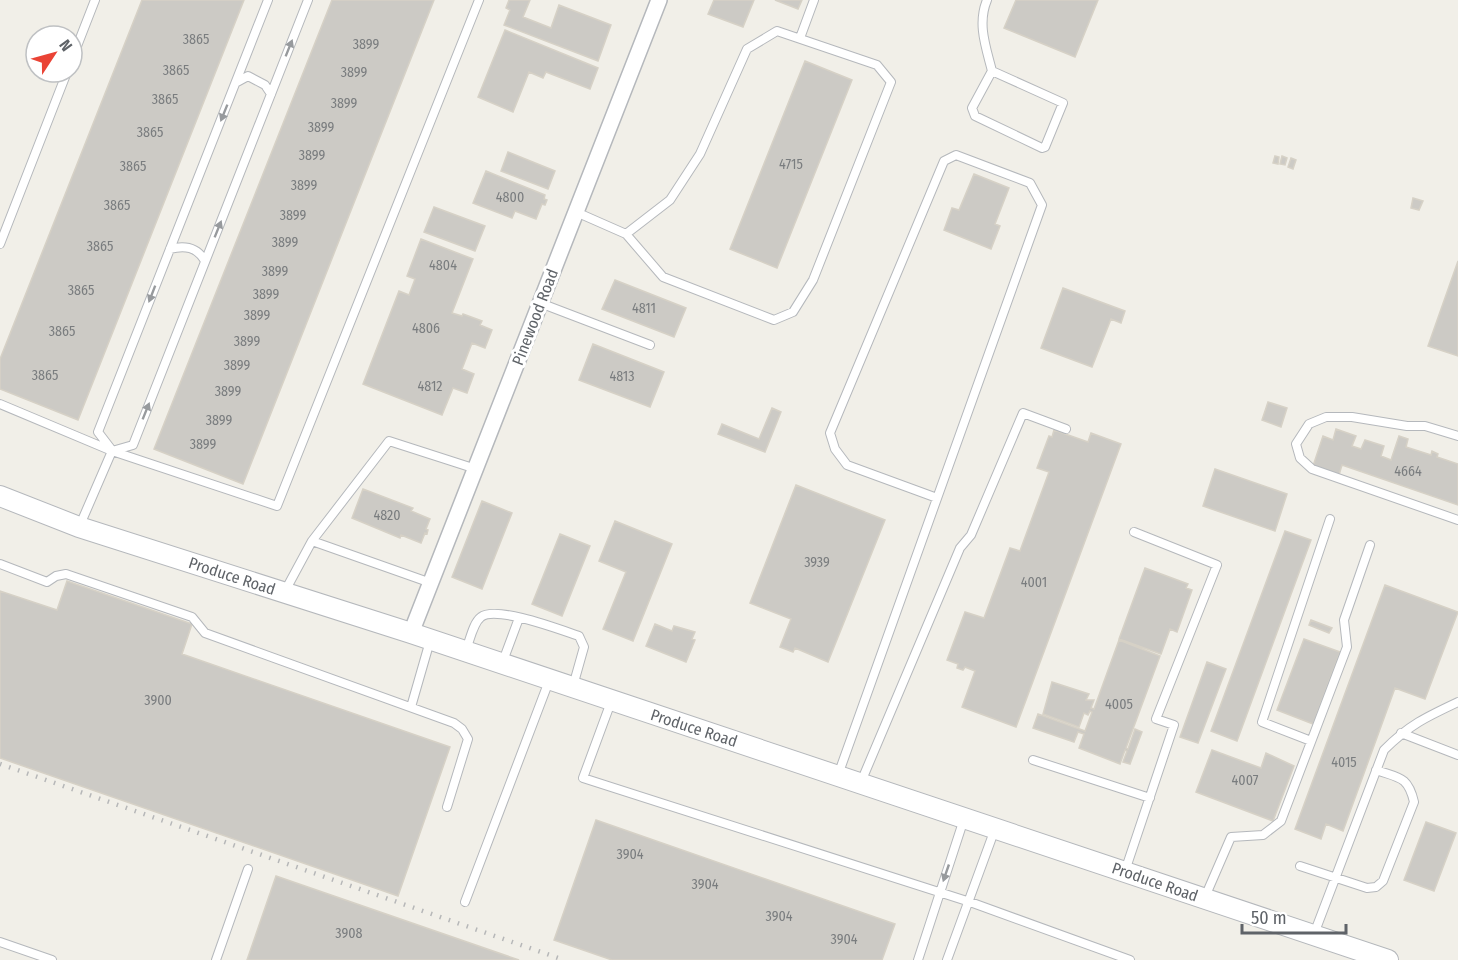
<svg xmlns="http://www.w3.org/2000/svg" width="1458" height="960" viewBox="0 0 1458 960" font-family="'Fira Sans Condensed',sans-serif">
<rect width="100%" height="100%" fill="#f1efe8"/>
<path fill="#cccac5" stroke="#d6d1c6" stroke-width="1.5" d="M142,0H244L78,420L0,389V359Z
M332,0H434L243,484L154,449Z
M509,0H530L523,17L551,28L559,5L611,25L598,61L504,25L510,10L506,8Z
M714,0H754L743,27L708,14Z
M775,0H802L798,9Z
M1016,0H1098L1075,57L1004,28Z
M505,30L598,68L590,89L546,72L543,78L529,72L513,112L478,97Z
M805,61L852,80L777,268L730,249Z
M508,152L555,171L548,189L501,171Z
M1275,156L1279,157L1278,164L1273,163Z
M1282,156L1287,158L1285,165L1280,164Z
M1291,158L1296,160L1293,169L1288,167Z
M486,171L545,195L544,199L547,200L545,205L542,204L536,219L515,211L512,218L473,203Z
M974,174L1009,188L995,224L1000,226L991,249L944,230L952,208L959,210Z
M1413,198L1423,201L1419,210L1411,208Z
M434,207L485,226L475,251L424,232Z
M421,239L473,259L452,313L462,316L463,314L482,321L480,325L492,330L485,348L472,343L462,369L474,374L467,393L453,388L442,415L363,384L399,291L409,295L415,279L407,276Z
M1458,261V356L1428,346Z
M615,280L686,308L674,337L602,309Z
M1063,288L1125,311L1121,323L1111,319L1092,367L1041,348Z
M593,344L664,372L650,407L579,380Z
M1268,402L1287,408L1281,427L1262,420Z
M772,408L781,412L765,452L718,434L722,424L759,439Z
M1336,429L1356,436L1352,446L1361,449L1365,440L1384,446L1381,456L1391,460L1399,436L1408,439L1406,447L1431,455L1432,451L1438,454L1437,457L1458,464V505L1342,465L1339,475L1313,466L1323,436L1333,440Z
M1054,430L1088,442L1091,433L1121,444L1016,727L962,707L975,671L965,667L963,670L957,668L958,664L947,660L965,612L984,618L1010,548L1020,551L1049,472L1037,468L1049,436L1052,437Z
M1215,469L1287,494L1275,531L1203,506Z
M796,485L885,520L828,662L795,648L793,652L780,647L791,619L750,603Z
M363,489L413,508L411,511L430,519L426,529L428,530L427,534L425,533L421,543L401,535L400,538L352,518Z
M482,501L512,513L482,589L452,577Z
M615,521L672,544L633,641L603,629L626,572L599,561Z
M1285,531L1311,540L1237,741L1211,731Z
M560,534L590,546L562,616L532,604Z
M1145,568L1188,584L1186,588L1192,590L1177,632L1170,629L1161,654L1119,639Z
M67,581L192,624L182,654L450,747L398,896L0,758V591L57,610Z
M1385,585L1458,612L1425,699L1395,688L1343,831L1326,824L1321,839L1295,829Z
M1311,620L1332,628L1329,633L1309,625Z
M655,624L672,631L674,626L695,632L692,639L695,640L686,662L646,646Z
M1304,639L1340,652L1313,724L1277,710Z
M1119,640L1160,656L1126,748L1128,749L1135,729L1142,732L1130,764L1123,762L1127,751L1125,750L1120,764L1079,748L1084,734L1078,732L1074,742L1033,728L1038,714L1085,731L1092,712L1090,711L1088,715L1084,713L1079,727L1043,714L1052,682L1089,694L1086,700H1094L1091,708L1094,709Z
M1207,662L1226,669L1198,743L1180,737Z
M1212,750L1261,768L1266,753L1294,766L1273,821L1196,792Z
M596,820L895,924L882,960H612L554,940Z
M1426,822L1456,833L1434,891L1404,880Z
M276,876L519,960H247Z"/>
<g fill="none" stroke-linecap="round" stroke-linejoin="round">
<defs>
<path id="service" d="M987,0C977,24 986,47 992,71L1063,103L1045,147L1042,148L975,116L972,108L992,71
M800,38L814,0
M72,59L95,0
M237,82L248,76L265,85L271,94
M576,212L626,234L663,277L774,320L793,312L813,280L891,82L877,65L777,31L747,49L700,154L670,200L626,234
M0,244L67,72
M170,249C185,245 197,247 205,261
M540,303L650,345
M0,404L112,451L133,445L308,0
M1458,436L1425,426H1407L1352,417H1326L1309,424L1296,444L1300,458L1312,469L1458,520
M111,449L98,432L268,0
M80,525L112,451L277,506L479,0
M312,541L389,441L476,469
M0,564L47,582L56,576L66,574L192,617L205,633L454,723L462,729L468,739L447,807
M285,591L312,541L431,583
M466,650C470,640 473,623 481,617C496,605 561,630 579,636L584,647L573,686
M503,661L519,618
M611,702L583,778L970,902L1130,960
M411,707L430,641
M1401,733L1458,755
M1311,741L1262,722L1330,519
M1033,760L1150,798
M838,775L1042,205L1030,183L956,155L944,161L830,433L835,449L847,465L937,498
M861,782L960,548L971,535L1023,413L1066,429
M1300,866L1367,888L1376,887L1383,881L1414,802C1408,776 1399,778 1376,770
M1125,871L1174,725L1156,719L1217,565L1134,532
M1205,897L1231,837L1263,835L1281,821L1347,647L1344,620L1370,545
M465,902L549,681
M1314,934L1384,750C1409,725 1426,717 1458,702
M0,942L52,960
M216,960L248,869
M918,960L964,819
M947,960L995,829"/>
<path id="minor" d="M411,633L659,0"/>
<path id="tertiary" d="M0,496L79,527L411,633L1388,960"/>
</defs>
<use href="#service" stroke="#b5b8bc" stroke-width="10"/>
<use href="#minor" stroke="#b5b8bc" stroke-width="18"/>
<use href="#tertiary" stroke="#b5b8bc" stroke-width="22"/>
<use href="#service" stroke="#fff" stroke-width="8"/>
<use href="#minor" stroke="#fff" stroke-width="15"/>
<use href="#tertiary" stroke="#fff" stroke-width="20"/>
<path stroke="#b6b7b8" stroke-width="4.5" stroke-dasharray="1.5 8" stroke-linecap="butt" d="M0,764L564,960"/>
</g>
<defs><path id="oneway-solid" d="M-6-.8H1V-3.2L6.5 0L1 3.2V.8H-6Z" transform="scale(1.5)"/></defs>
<g fill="#979a9d">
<use href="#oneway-solid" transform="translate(289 48) rotate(-68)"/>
<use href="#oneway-solid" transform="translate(224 113) rotate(112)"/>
<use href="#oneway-solid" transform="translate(218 229) rotate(-68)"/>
<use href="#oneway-solid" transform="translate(152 294) rotate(111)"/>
<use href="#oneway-solid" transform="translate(146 411) rotate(-68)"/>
<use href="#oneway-solid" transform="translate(946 873) rotate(109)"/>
</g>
<g text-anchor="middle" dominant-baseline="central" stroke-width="6" stroke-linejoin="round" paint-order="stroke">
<g font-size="14" fill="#7a7d7f">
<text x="196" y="39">3865</text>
<text x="366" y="44">3899</text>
<text x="176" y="70">3865</text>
<text x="354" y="72">3899</text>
<text x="165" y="99">3865</text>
<text x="344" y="103">3899</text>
<text x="321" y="127">3899</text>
<text x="150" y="132">3865</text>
<text x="312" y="155">3899</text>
<text x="791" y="164">4715</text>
<text x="133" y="166">3865</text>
<text x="304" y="185">3899</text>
<text x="510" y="197">4800</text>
<text x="117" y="205">3865</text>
<text x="293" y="215">3899</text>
<text x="285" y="242">3899</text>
<text x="100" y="246">3865</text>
<text x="443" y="265">4804</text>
<text x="275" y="271">3899</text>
<text x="81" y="290">3865</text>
<text x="266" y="294">3899</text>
<text x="644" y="308">4811</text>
<text x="257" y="315">3899</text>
<text x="426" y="328">4806</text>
<text x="62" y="331">3865</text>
<text x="247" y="341">3899</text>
<text x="237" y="365">3899</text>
<text x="45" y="375">3865</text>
<text x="622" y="376">4813</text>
<text x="430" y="386">4812</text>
<text x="228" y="391">3899</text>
<text x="219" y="420">3899</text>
<text x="203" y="444">3899</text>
<text x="1408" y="471">4664</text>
<text x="387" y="515">4820</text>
<text x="817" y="562">3939</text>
<text x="1034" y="582">4001</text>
<text x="158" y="700">3900</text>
<text x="1119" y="704">4005</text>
<text x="1344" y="762">4015</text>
<text x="1245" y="780">4007</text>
<text x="630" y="854">3904</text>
<text x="705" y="884">3904</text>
<text x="779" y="916">3904</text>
<text x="349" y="933">3908</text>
<text x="844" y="939">3904</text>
</g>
<g font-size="16" fill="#5f6368" stroke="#fff">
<text transform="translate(535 317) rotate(-69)">Pinewood Road</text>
<text transform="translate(232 576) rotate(18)">Produce Road</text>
<text transform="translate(694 728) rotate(18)">Produce Road</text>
<text transform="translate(1155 882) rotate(19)">Produce Road</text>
</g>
</g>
<g transform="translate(54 54) rotate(54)"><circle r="28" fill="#ffffff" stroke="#bfc1c3" stroke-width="1.5"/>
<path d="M0-4.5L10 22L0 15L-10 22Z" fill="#ea4335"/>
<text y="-9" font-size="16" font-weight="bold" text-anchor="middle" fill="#5f6368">N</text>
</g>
<path d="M1242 924v9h104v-9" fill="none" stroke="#5f6368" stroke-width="3"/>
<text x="1251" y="924" font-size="18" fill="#5f6368" stroke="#ffffff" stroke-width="4.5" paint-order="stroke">50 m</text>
</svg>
